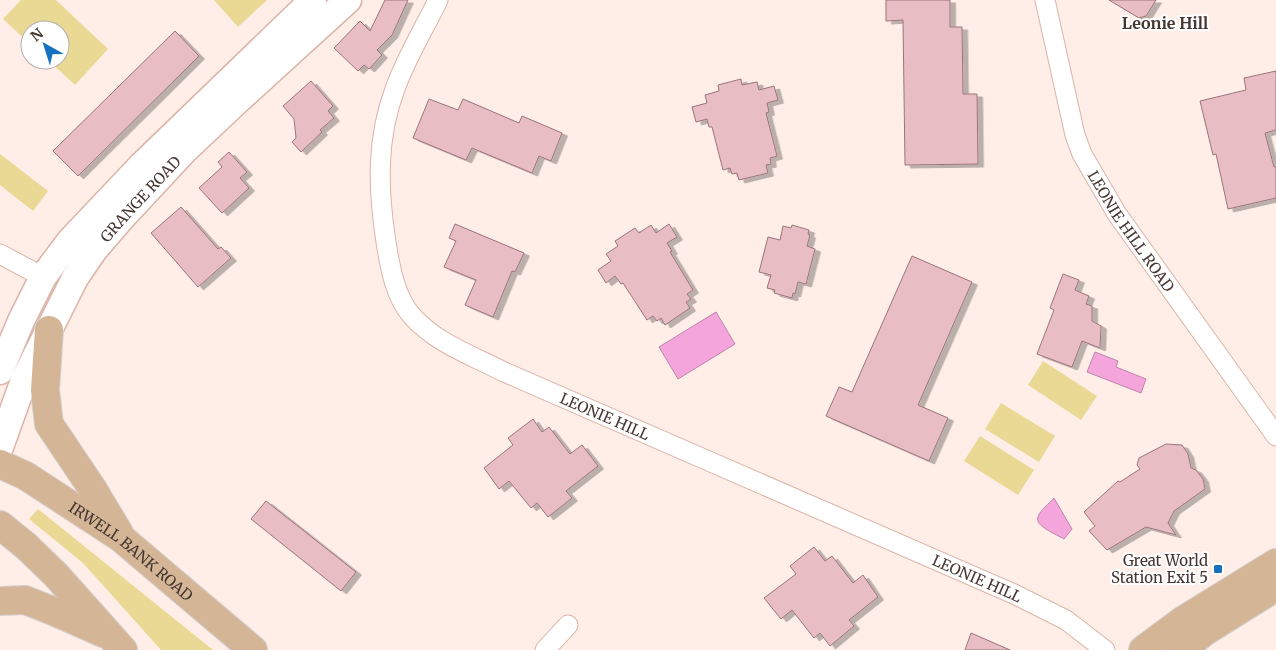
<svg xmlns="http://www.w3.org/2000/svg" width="1276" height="650" viewBox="0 0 1276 650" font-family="Merriweather,serif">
<defs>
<filter id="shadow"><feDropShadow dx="5.5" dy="3" stdDeviation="0" flood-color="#0004"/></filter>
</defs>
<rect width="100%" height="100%" fill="#ffeee8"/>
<path fill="#ead994" d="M21,0H56L108,49L75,85L48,60H60V30H30V44L3,19Z
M214,0H267L238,27Z
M0,154L48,191L33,211L0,185Z
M1043,361L1097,396L1081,420L1028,385Z
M1001,403L1055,436L1039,462L985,429Z
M980,436L1034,470L1018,495L964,461Z
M38,509L213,650H161L83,563L29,519Z"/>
<path fill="#f4a6dc" stroke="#c084a9" d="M716,312L735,344L678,379L659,347Z
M1095,352L1118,361L1116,367L1146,379L1141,393L1087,372Z
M1054,498L1072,529L1064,539C1058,535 1034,526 1038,517C1040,510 1049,504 1054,498Z"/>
<path fill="#e8bec4" stroke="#9b747b" filter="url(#shadow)" d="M385,0H408L392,35L377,50L382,55L369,69L364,65L358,71L334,48L360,21L370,31Z
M886,0H950V27H962L963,94H977L978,164L905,165L903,20L886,21Z
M1109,0H1156L1146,16L1139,18Z
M175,31L199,56L78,176L53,151Z
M1276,71V130L1265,133L1274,167L1276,166V198L1228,209L1216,154L1213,155L1200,101L1246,90L1244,78Z
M741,79L742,85L757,82L759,90L774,86L778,100L767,103L769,112L766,113L777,156L770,158L771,164L766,165L768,173L739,180L737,173L732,174L730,168L723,170L712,127H709L707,119L696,122L692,107L707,103L705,95L719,91L718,85Z
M311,81L333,106L328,111L334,118L320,130L322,132L301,152L292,142L296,138L294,119L283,106Z
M429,99L458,110L463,99L519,123L522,116L562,133L551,161L539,156L532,173L472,148L466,160L413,138Z
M229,152L247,172L240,178L249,188L222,213L199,188L222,167L218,162Z
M181,207L218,249L221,247L231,258L198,287L151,233Z
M455,224L524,253L515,272L512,271L493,317L465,305L476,280L444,267L456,241L449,238Z
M669,224L677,237L667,243L672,251L670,252L693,290L687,294L691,299L686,302L690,308L665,325L661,318L657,321L653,316L647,320L623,283L621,284L615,276L606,283L598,270L611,261L606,254L618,246L615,241L635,228L639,233L651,225L656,233Z
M792,225L809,230L808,234L810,235L807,246L815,249L806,284L798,282L795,294L793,293L792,298L774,293L775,290L767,288L771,275L759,272L768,237L780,240L783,226L791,228Z
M912,256L972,282L918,405L948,418L929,461L826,416L839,387L852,392Z
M1063,274L1079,280L1075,290L1089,296L1086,304L1092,306V321L1101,326L1100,348L1082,341L1072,367L1037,354L1054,310L1050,308Z
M533,419L542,432L549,427L570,454L582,445L598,466L566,491L572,498L548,517L537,503L531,508L509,481L499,489L484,468L513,445L508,438Z
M1166,444L1182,445L1188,454L1191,468L1196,470L1203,479L1205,489L1174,511L1168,523L1176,535L1146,527L1107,550L1089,531L1095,526L1084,512L1118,481L1120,482L1140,469L1137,465L1139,458Z
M266,501L356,572L341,591L251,519Z
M814,547L825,561L832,556L853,583L863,575L878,597L849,620L854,626L830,646L820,633L814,638L792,610L781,619L764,598L796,574L790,566Z
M971,633L1010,650H965Z"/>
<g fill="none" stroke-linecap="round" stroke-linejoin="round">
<defs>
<g id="street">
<path id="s1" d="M438,0C424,29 406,58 395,89C376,139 378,190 386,242C390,267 395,297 412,316C436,343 471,355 502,371L1014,594L1066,620L1105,650"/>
<path id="s2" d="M1045,0L1075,135L1082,154L1117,214L1276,436"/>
<path d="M0,254L43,277"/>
<path d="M545,650L568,625"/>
</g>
<g id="secondary">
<path d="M0,371L21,321L43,277L70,241L142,165L313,0"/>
<path id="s3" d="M0,447L24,380L75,278L94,250L119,221L185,150L236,102L348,0"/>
</g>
<g id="primary">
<path d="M49,330L45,390L49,424L92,488L119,533"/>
<path id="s4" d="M0,464L26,476L121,538L253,650"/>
<path d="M0,525L26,546L56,575L123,650"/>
<path d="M0,601L25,600L53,611L103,633"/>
<path d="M1143,650L1182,621L1276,563"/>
<path d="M1182,650L1204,632L1276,587"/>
</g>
</defs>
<use href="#street" stroke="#dbb3a7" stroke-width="21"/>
<use href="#secondary" stroke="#dbb3a7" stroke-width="29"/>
<use href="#primary" stroke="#d3cfce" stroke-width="30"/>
<use href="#street" stroke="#fff" stroke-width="19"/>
<use href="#secondary" stroke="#fff" stroke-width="26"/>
<use href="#primary" stroke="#d4b697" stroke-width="28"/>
</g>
<rect fill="#1570bd" stroke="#fff" stroke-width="2" x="1213" y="564" width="10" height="10" rx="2.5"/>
<g text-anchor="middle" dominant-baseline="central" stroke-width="4" stroke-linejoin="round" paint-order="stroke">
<g font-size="15" fill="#463631" stroke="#fff">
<text stroke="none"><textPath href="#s3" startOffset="288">GRANGE ROAD</textPath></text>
<text stroke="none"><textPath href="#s2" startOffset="250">LEONIE HILL ROAD</textPath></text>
<text stroke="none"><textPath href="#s1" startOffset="552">LEONIE HILL</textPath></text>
<text stroke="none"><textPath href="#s4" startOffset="158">IRWELL BANK ROAD</textPath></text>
<text stroke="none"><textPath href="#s1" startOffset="958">LEONIE HILL</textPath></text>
</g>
<g font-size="15" fill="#463631" stroke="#fff" text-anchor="end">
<text x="1208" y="560">Great World<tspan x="1208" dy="17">Station Exit 5</tspan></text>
</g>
<g font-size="16" font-weight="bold" fill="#463631" stroke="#fff">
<text x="1165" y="23">Leonie Hill</text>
</g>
</g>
<g transform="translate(45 45) rotate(321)"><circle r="24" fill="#ffffff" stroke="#b5afad"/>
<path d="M0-4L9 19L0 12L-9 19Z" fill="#1570bd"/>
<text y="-8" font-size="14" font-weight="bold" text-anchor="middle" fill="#463631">N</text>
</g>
</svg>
